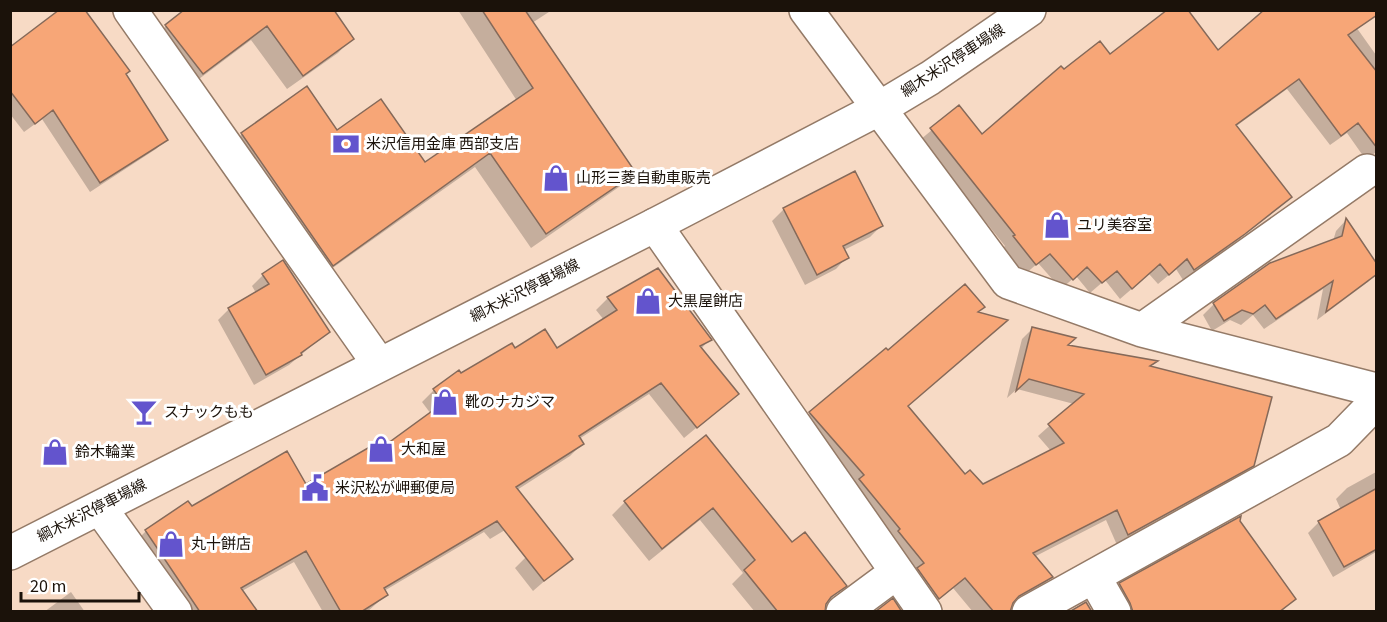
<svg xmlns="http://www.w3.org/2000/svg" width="1387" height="622" viewBox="0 0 1387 622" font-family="'Source Sans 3','Noto Sans JP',sans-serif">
<rect width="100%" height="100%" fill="#f7dac5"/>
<path fill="#0003" d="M186,10L352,38L338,53L287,89L251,40L187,88L152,40L166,26Z
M458,10H552L532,23L634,173L619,187L531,248L475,167L317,279L227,149L242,134L306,88L336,132L425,164L517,101Z
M1344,10L1376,55V152L1366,160L1347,133L1330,145L1287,89L1235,127L1290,197L1232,245L1183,280L1176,269L1158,284L1149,274L1120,299L1105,280L1090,293L1076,276L1061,289L1038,263L1024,275L1003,248L1005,246L920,140L958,108L982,137L1063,71L1110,56L1217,53Z
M10,71L166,139L156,149L90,192L42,119L24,132L10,114Z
M854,173L881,226L870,237L844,250L847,257L836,269L805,285L772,221L783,210Z
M1346,220L1376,273L1368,282L1317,320L1323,289L1264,329L1253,315L1241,325L1230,320L1212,331L1203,315L1214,304L1333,241L1336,231Z
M282,262L328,332L289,365L254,385L218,320L229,309L256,293L252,286L263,275Z
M608,298L710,339L701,349L737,394L684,438L649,394L579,439L582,444L570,456L517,490L520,521L490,539L484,532L384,591L386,595L367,612H323L294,562L242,591L256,612H177L134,543L146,531L188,503L192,508L305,486L383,449L431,414L422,402L434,390L515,350H557L604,320L596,310Z
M976,313L907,406L965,476L982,486L1051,451L1038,436L1074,404L1017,389L1007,398L1022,339L1033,328L1066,346L1155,362L1149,367L1253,465L1241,476L1117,545L1106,520L1034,557L1051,577L1040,588L1011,604L1009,612H973L953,588L936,602L799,424L810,413Z
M706,437L792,545L845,586L825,604L823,612H755L732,584L743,573L700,520L649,561L612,515L625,502Z
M1376,472V552L1333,577L1308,533L1319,522L1341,510L1336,499L1347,488Z
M1239,521L1294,599L1281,612H1118L1109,596L1120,585Z
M526,557L571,558L533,591L515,568Z
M71,592L85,612H44Z"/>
<path fill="#f7a677" stroke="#856959" stroke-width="1.5" d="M59,10H85L130,71L126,74L168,140L100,183L53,110L35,124L10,91V47Z
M184,10H334L354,39L303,76L267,26L203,74L165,25Z
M482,10H525L636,173L546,234L490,153L333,266L241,133L307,86L337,130L381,99L425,162L533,88Z
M1167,10H1188L1218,50L1264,10H1377V15L1348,35L1377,72V148L1358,123L1341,136L1299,79L1236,125L1292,197L1245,234L1194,270L1187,259L1169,275L1160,264L1132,289L1117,271L1102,283L1087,267L1073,280L1050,254L1036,265L1013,236L1015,235L930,128L959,105L982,134L1061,66L1064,69L1100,41L1110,54Z
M855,171L883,226L843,246L849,258L817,275L783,208Z
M1346,218L1377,264V274L1326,312L1333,281L1276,319L1265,305L1253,314L1242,310L1224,321L1213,303L1270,263L1342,236Z
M283,260L330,332L301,353L302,355L266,375L228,308L269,284L262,274Z
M658,268L712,340L700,346L739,394L697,428L661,383L579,436L584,444L516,487L573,559L544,581L497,521L384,588L388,595L361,612H341L306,551L241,588L258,612H200L145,530L188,501L192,506L287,451L306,484L380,441L384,446L443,403L433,389L459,370L461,373L512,343L515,348L545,329L557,348L617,310L607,297Z
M965,284L985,307L978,312L1008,320L908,406L965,474L970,470L983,484L1064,443L1048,424L1084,394L1029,379L1016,391L1032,327L1076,338L1068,345L1158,361L1150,366L1272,397L1254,466L1128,535L1117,510L1033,553L1053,577L1019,596L1013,603L1010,612H994L965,578L939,599L917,568L924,563L898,531L900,529L859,479L864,475L809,412L886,348L888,350Z
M706,435L792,542L805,532L847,586L831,597L826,604L825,612H778L744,570L755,560L713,508L662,549L624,501Z
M1377,488V549L1344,567L1318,521Z
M1241,516L1240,521L1296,599L1279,612H1133L1130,603L1119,583Z
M893,598L902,612H875Z
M1086,602L1092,612H1069Z"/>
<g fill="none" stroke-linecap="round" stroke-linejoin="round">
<defs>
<path id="street" d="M130,10L379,364
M806,10L1008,282L1142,330L1376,390
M655,225L925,612
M1142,330L1367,171
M100,508L175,612
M1094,577L1114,612
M843,612L897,572
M1029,612L1339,440L1376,402"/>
<path id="secondary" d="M10,553L655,225L880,108L930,78L1029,10"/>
</defs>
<use href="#street" stroke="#947a67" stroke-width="36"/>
<use href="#secondary" stroke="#947a67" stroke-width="36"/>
<use href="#street" stroke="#fff" stroke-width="33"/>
<use href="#secondary" stroke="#fff" stroke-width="33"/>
</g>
<defs>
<symbol id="bank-bare" viewBox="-9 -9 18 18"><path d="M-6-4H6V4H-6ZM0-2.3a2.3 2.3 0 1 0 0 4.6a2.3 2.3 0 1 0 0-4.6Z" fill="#6354cd" stroke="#fff" stroke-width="2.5" paint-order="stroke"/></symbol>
<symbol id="shop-bare" viewBox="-9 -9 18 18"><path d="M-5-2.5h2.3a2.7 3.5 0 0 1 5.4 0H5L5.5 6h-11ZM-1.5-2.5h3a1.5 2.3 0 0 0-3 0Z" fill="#6354cd" stroke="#fff" stroke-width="2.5" paint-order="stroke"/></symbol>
<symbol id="bar-bare" viewBox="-9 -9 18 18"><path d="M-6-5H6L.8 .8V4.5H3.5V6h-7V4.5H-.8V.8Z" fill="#6354cd" stroke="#fff" stroke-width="2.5" paint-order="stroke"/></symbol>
<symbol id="civic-bare" viewBox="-9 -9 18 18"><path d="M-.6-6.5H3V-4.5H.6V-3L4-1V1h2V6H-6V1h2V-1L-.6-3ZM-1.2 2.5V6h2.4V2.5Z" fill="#6354cd" stroke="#fff" stroke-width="2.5" paint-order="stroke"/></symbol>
</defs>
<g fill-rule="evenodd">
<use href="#bank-bare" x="327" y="125" width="38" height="38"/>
<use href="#shop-bare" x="537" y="159" width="38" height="38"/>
<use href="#shop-bare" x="1038" y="206" width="38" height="38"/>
<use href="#shop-bare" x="629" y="282" width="38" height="38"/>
<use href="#shop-bare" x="426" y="383" width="38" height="38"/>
<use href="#bar-bare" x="125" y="393" width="38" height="38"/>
<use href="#shop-bare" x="362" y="430" width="38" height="38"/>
<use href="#shop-bare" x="36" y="433" width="38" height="38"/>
<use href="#civic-bare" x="296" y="469" width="38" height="38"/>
<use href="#shop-bare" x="152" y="525" width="38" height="38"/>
</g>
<g text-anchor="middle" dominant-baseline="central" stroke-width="6" stroke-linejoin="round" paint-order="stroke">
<g font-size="15" fill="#1b120a" stroke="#fff">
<text transform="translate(953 61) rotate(-33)">綱木米沢停車場線</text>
<text transform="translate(525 291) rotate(-27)">綱木米沢停車場線</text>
<text transform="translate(92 511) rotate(-27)">綱木米沢停車場線</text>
</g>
<g font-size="15" fill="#1b120a" stroke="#fff" text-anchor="start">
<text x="366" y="144">米沢信用金庫 西部支店</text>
<text x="576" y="178">山形三菱自動車販売</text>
<text x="1077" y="225">ユリ美容室</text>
<text x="668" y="301">大黒屋餅店</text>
<text x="465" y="402">靴のナカジマ</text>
<text x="164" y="412">スナックもも</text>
<text x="401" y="449">大和屋</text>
<text x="75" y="452">鈴木輪業</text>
<text x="335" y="488">米沢松が岬郵便局</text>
<text x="191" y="544">丸十餅店</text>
</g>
</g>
<rect width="1387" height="622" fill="none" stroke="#1b120a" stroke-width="24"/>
<path d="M21 592v9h118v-9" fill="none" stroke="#1b120a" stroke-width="3"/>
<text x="30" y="592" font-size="18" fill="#1b120a" stroke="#ffffff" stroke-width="4.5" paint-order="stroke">20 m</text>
</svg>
